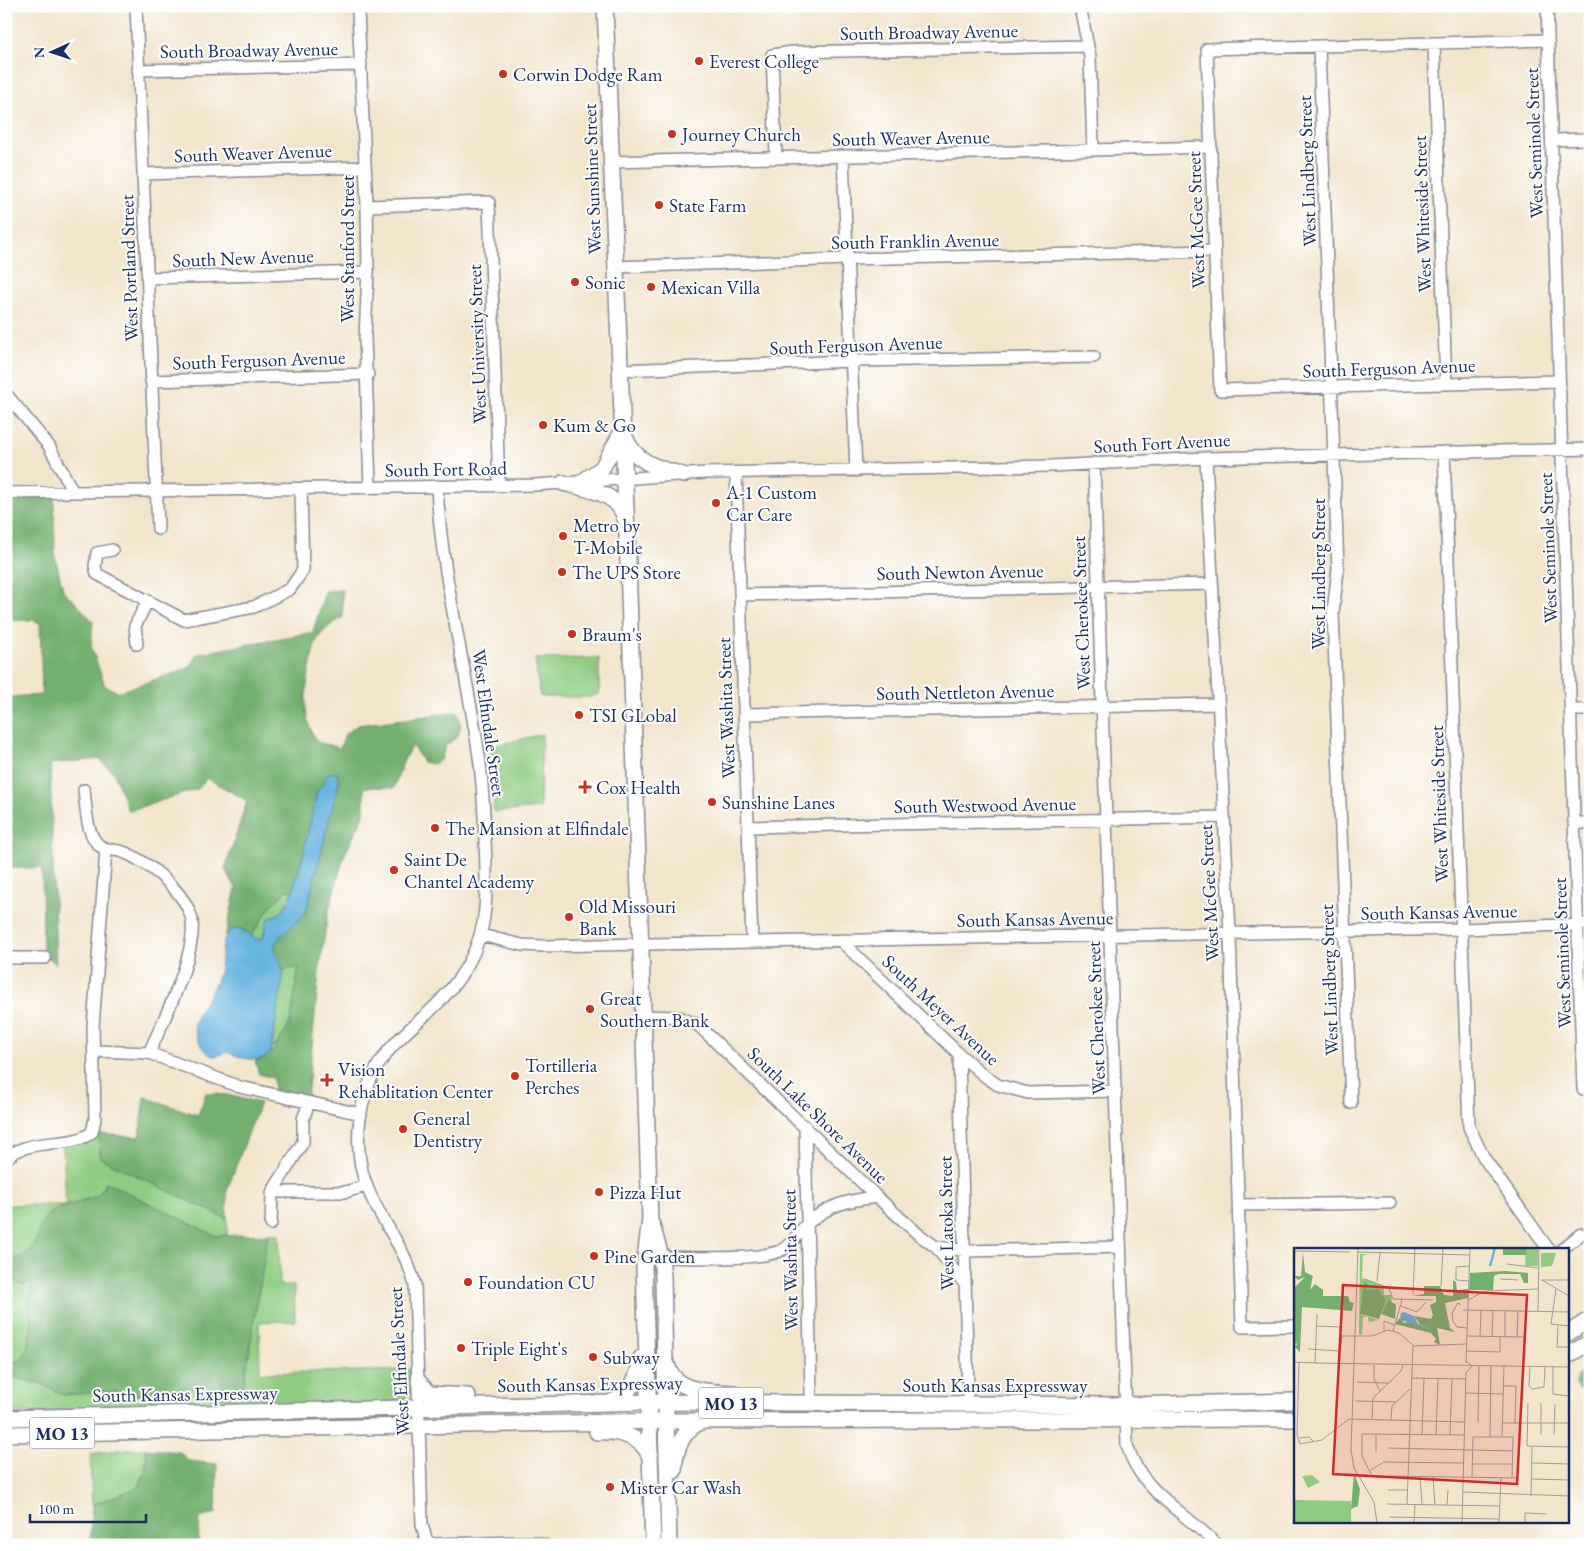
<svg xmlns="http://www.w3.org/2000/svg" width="1596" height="1551" viewBox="0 0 1596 1551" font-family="'EB Garamond',serif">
<rect width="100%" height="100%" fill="#fff"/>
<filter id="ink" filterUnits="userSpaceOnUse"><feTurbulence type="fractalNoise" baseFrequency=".02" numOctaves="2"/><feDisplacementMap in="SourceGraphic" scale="10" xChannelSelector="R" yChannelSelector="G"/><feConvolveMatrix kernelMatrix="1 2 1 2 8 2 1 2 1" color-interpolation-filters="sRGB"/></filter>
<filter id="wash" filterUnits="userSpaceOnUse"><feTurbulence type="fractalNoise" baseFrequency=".0096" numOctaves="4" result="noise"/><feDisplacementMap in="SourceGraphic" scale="20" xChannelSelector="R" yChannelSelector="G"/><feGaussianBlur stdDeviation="1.12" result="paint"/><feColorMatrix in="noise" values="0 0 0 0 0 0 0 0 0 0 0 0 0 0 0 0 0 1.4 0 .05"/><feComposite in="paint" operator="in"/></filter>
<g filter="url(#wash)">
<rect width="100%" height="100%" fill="#f3e5cc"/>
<path fill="#8fcc82" stroke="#557e70" d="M599,658V694L590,697H544L540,696L535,659Z
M542,734L540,808L494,812L490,747Z
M293,890L282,912L268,919L263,938L257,940L251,936L271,906L286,891Z
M299,967C295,994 296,1029 272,1048L283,970Z
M99,1134L100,1158L227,1219V1235L216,1236L106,1182L98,1196L66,1205L48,1214L33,1246L9,1279L22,1285L33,1284L29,1304L32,1325L26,1353L18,1361L6,1362V1205H66L63,1146L93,1140Z
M268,1234H279L280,1286H294L295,1321L259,1322L260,1373L412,1370C412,1383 415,1397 401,1402L6,1414V1376L40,1383L64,1395L116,1391L132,1395L187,1387C205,1399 223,1401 243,1390Z
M126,1449H146V1469L139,1487L92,1505L90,1454Z"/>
<path fill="#73b070" stroke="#477067" d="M54,496L55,556L63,590L93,621L91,646L105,686L118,692L189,668L197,654L313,632L325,591L342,590L343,617C334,622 322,631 317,640C313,646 313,656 311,663C305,692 301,716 317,742L340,748L345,734L358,725L458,712L461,727L457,737L446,745L440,760L433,764L423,762L412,745L403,762L394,788L364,787V815L344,856L328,913L319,972L307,1099L274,1090L273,1078L259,1074L255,1061L263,1059L270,1054L290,1025L299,967L283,970L274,946C280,931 297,925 306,911L339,781L337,774L317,792L303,856L293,890L286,891L271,906L251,936L244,930L231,931L225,938L236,888L225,869L247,801L207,778L198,789L128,811L114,773L99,759L50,764L56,964L43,953L42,868H6V697L42,695L40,623L33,620L6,621V499Z
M206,1093L227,1095L260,1103L227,1190V1219L100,1158L99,1134L139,1137L144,1097L198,1115Z
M106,1182L216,1236L268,1234L243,1390C223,1401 205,1399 187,1387L132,1395L116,1391L64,1395L40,1383L6,1376V1362L18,1361L26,1353L32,1325L29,1304L33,1284L22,1285L9,1279L16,1258C42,1250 35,1223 50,1213C68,1201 100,1205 106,1182Z
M1583,1373H1590V1392L1579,1390L1576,1384L1577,1376Z
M146,1449L180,1452L188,1461L217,1464L216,1513L200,1518L198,1545H90L92,1505L139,1487L146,1469Z"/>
<path fill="#65b3df" stroke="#40719e" d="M329,773H337L339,781L306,911C297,925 280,931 274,946L283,970V979L270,1054C256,1065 242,1057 226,1052C222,1054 218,1057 214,1056C203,1054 194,1034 194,1024C200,1007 213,992 218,976C223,963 219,940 230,931C240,924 250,935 257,940L263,938L268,919L282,912L290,900L303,856L317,792Z"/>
</g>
<g filter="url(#ink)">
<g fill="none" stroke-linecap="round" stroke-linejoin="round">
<defs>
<path id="minor" d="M136,6L158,529
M1080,6L1090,57L1093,150
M1547,6L1583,1089
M358,11L367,206L368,272L365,337L370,487
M1547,40L1207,49L1220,390L1559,381
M1434,43L1446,384
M1319,46L1338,569L1333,612L1351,1103
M138,70L361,65
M1553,140L1590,139
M776,157L772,55L793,52L1087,46
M843,157L856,471
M611,162L1211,147
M143,174L364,167
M367,206L489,202L499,485
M616,267L847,259L1215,251
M148,278L368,272
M620,370L852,361L1094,357
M151,381L368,374
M6,394L49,446L73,492
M1444,452L1469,1127L1484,1158L1549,1250
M1206,458L1230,933L1242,1327L1295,1326
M1094,463L1127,1445C1140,1492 1186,1512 1217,1545
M736,473L752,942
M437,486C441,575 465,662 478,750C483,780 484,810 485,840C486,863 487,886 485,909C481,952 460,983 429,1012C414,1025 398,1038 386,1054C363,1083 355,1124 360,1160C366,1207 404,1240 415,1285L422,1525L426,1539L431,1544L533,1542L545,1545
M6,493L535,485L705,473L1051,466L1206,458L1590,449
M112,550L97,553L95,566L97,574L184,620L254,607L290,589L303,570L301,489
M740,595L1212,584
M137,644L135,626L147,602
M1572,710H1590
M744,714L1218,704
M84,790C86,805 86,830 96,842C102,851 114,849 123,852C132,855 139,860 147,865C163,876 185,896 191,916C200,949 163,1021 149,1053
M1576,823H1590
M748,827L1222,817
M481,935L522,945L542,946L1463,929L1590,924
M840,940L959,1054L986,1077L998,1085L1028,1093L1116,1091
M6,958H45
M644,1016L679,1017L698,1025L877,1197L918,1234L936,1247L969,1251L1120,1247
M94,1051L149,1053L240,1087L361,1114
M959,1054L968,1392
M309,1103L303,1119V1142L276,1186L279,1192H345L366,1186
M805,1126L811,1393
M6,1159C27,1136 74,1149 92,1132L95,1119L93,1027L106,849
M1238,1205L1390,1203
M271,1224L272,1193L276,1186
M936,1247L964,1283
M1561,1250L1581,1234
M661,1257C692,1257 749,1261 777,1252C789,1249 798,1233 807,1224C829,1204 850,1200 877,1197"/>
<path id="major" d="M605,6L627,534L650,1219L644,1267L653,1545
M625,437C635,463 658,468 683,475
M582,482L602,468L622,432
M563,483C586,489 619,492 625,519
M652,1225L661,1257L663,1276L669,1545
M1567,1334L1590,1319
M1567,1356L1590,1342
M667,1364C674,1393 710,1392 734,1393
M419,1382L429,1394L468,1396
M611,1402C631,1395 638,1378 641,1358
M6,1418L648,1402L1125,1405L1295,1401
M597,1432C616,1431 641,1435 649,1455
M6,1434L666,1421L1295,1419
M674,1471C675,1449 682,1429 703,1421"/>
</defs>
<use href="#minor" stroke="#878a95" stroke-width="14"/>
<use href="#major" stroke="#878a95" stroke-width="18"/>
<use href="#minor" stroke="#fff" stroke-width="11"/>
<use href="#major" stroke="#fff" stroke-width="15"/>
</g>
</g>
<g fill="#c8321e" stroke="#fff" stroke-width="2">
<circle cx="699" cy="61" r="5"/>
<circle cx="503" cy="74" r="5"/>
<circle cx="672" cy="134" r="5"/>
<circle cx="659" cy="205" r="5"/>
<circle cx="575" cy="282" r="5"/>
<circle cx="651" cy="287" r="5"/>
<circle cx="543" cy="425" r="5"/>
<circle cx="716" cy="503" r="5"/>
<circle cx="563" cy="536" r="5"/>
<circle cx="562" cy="572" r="5"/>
<circle cx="572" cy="634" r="5"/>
<circle cx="579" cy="715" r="5"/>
<path d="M582.5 779.5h5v5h5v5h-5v5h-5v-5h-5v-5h5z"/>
<circle cx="712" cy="802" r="5"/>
<circle cx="435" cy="828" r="5"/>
<circle cx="394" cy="870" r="5"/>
<circle cx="569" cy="917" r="5"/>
<circle cx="590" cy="1009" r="5"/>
<circle cx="515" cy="1076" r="5"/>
<path d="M324.5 1072.5h5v5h5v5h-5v5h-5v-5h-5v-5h5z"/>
<circle cx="403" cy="1129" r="5"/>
<circle cx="599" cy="1192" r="5"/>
<circle cx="594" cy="1256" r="5"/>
<circle cx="468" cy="1282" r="5"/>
<circle cx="461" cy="1348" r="5"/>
<circle cx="593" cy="1357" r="5"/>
<circle cx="610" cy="1487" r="5"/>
</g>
<g text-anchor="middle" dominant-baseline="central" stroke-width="4" stroke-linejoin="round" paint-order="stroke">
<g fill="#fff" stroke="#5f6d8e" stroke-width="1">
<rect x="698.5" y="1387.5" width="65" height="31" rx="4"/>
<rect x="29.5" y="1417.5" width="65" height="31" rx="4"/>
</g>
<g font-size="18" font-weight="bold" fill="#1b2f5e">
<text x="731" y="1403">MO 13</text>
<text x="62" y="1433">MO 13</text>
</g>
<g font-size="19" fill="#1b2f5e" stroke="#fff">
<text transform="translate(929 32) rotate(-1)">South Broadway Avenue</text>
<text transform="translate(249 50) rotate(-1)">South Broadway Avenue</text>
<text transform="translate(911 138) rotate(-1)">South Weaver Avenue</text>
<text transform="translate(1534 143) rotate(-92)">West Seminole Street</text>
<text transform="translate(253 153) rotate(-2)">South Weaver Avenue</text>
<text transform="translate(1307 171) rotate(-92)">West Lindberg Street</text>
<text transform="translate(592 179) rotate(-92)">West Sunshine Street</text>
<text transform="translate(1422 214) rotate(-92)">West Whiteside Street</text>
<text transform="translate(1196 220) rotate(-92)">West McGee Street</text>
<text transform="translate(915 241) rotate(-1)">South Franklin Avenue</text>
<text transform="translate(347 249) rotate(-90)">West Stanford Street</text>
<text transform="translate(243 258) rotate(-2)">South New Avenue</text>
<text transform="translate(129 268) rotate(-92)">West Portland Street</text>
<text transform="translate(477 344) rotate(-92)">West University Street</text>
<text transform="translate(856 345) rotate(-2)">South Ferguson Avenue</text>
<text transform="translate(259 360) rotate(-2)">South Ferguson Avenue</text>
<text transform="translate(1389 368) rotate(-2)">South Ferguson Avenue</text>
<text transform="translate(1162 443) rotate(-3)">South Fort Avenue</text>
<text transform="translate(446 469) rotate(-1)">South Fort Road</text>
<text transform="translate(1548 548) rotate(-92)">West Seminole Street</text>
<text transform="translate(960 572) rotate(-1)">South Newton Avenue</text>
<text transform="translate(1318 574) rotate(-90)">West Lindberg Street</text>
<text transform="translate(1081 613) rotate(-92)">West Cherokee Street</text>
<text transform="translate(965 692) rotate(-1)">South Nettleton Avenue</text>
<text transform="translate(726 708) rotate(-92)">West Washita Street</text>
<text transform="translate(489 723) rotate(82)">West Elfindale Street</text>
<text transform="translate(1439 804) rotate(-92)">West Whiteside Street</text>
<text transform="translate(985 805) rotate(-1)">South Westwood Avenue</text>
<text transform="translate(1209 893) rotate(-93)">West McGee Street</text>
<text transform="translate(1439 912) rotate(-1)">South Kansas Avenue</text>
<text transform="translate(1035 919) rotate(-1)">South Kansas Avenue</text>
<text transform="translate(1562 953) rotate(-92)">West Seminole Street</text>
<text transform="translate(1329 980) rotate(-92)">West Lindberg Street</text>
<text transform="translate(941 1010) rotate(43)">South Meyer Avenue</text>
<text transform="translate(1096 1018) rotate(-92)">West Cherokee Street</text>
<text transform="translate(818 1115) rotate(44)">South Lake Shore Avenue</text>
<text transform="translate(946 1223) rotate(-91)">West Latoka Street</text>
<text transform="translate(790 1260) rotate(-91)">West Washita Street</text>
<text transform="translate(399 1361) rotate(-93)">West Elfindale Street</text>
<text transform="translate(590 1384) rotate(-1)">South Kansas Expressway</text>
<text x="995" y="1385">South Kansas Expressway</text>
<text transform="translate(185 1394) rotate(-1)">South Kansas Expressway</text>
</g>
<g font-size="19" fill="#1b2f5e" stroke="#fff" text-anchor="start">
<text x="709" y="61">Everest College</text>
<text x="513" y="74">Corwin Dodge Ram</text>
<text x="682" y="134">Journey Church</text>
<text x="669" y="205">State Farm</text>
<text x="585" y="282">Sonic</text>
<text x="661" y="287">Mexican Villa</text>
<text x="553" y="425">Kum &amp; Go</text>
<text x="726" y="492">A-1 Custom<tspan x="726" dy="22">Car Care</tspan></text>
<text x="573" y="525">Metro by<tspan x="573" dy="22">T-Mobile</tspan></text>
<text x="572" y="572">The UPS Store</text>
<text x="582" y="634">Braum's</text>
<text x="589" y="715">TSI GLobal</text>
<text x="596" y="787">Cox Health</text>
<text x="722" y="802">Sunshine Lanes</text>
<text x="445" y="828">The Mansion at Elfindale</text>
<text x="404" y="859">Saint De<tspan x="404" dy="22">Chantel Academy</tspan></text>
<text x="579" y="906">Old Missouri<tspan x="579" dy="22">Bank</tspan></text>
<text x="600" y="998">Great<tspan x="600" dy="22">Southern Bank</tspan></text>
<text x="525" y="1065">Tortilleria<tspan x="525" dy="22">Perches</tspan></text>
<text x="338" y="1069">Vision<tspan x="338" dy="22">Rehablitation Center</tspan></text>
<text x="413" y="1118">General<tspan x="413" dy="22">Dentistry</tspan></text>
<text x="609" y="1192">Pizza Hut</text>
<text x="604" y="1256">Pine Garden</text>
<text x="478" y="1282">Foundation CU</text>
<text x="471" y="1348">Triple Eight's</text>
<text x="603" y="1357">Subway</text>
<text x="620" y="1487">Mister Car Wash</text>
</g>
</g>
<g transform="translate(1294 1248)">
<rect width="275" height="275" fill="#f3e5cc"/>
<path d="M232,1H244V18H231ZM247,5H262L258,18L247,19ZM66,6H78L69,7L68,30L90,38V47H97L98,52L85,66L92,52L84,42H72L70,35L67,67L85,72L75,74L74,69H69L68,87L65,86ZM18,227L26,234L14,240L8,228ZM0,252L57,253V275H0Z" fill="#8fcc82"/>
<path d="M209,0H232V7H209ZM9,5L11,24L19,28L16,42L21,36L29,42V48H54L56,54L60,55L58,63L8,59L6,104L0,98L4,96L0,95V40L11,29L4,32L0,28H7ZM211,23L234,25V35H230L226,26H204L200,28L199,42H175L176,25ZM159,32L162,34L163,42L174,41V50L151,55L156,80L161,84L143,80L146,97L140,94L142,91L137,85L101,76L106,70L110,75L119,73L138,82L126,76L120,68L137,71L139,67L136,57L142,54V48H118L130,46V38H146L150,47L159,48ZM70,33L74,36L72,42L84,41L92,52L85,71L66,66ZM95,52L102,57L101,71L87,66ZM60,225L66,241L64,258L57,261Z" fill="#73b070"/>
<path d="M110,64L120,68L124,76L139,82L106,72L107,65Z" fill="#65b3df"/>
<path fill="none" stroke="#65b3df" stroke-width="2.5" d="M196,18L201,0"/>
<path fill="none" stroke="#9d9ca0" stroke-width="1" d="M64,0L57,202L60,220L80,254L83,275M0,3L56,4M63,4L176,7M213,16L245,20M71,31L95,40L99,51L139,52M206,31L224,32M247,32H275M248,32L275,48M83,33L86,5M175,33L162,32V19L175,18M147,38L149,0M262,41L257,76L275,78M119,46L121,0M174,52L191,43L244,41M167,57L164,55L158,65L159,73L163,79L173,80M107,58L123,64L132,54M169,62L275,64M244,63L245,0M22,78L47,79M264,78L263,99H275M90,83V73L100,77M99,83L108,52M173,88L229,89M186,88L187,62M198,89L199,63M211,89V63M223,89L224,63M14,101L46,103L48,88H78L94,82L105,85L120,98L172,96M172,103L206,104V89M172,113L178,118L172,125M0,114L23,115M5,114L3,187L6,196L28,192L55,171L171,174M21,115L23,66M21,115L275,119M172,115L176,0M80,117V131L86,143M236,119L235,138L238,141L250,139L251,119M259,119V146L275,148M117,130L172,131M63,134L94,135M209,138H222L221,175M172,145L209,146M62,153L102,154M234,155L233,198L275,199M78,172L79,150L107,123L109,117M97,172L98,158L116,141M184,174L185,118M208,175H275M128,187L130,130M142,187L144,131M156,187L158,131M247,187V155M260,187L261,156M196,189L197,118M208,189L210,118M5,190L15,189L19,193M94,200L219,203M82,204V186M238,215L275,216M178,216H219M75,223L90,214L170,215M77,226L68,208V186L171,187M94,228L225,230M126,228L128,256M139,229L141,257M178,229L179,189H219L218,230M237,231L275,232M94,242H113M169,244L275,248M237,248L238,199M93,256L206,258M113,256L119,98M153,257L154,242M95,269L205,271M120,275L121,256M168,275L172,124M205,275L207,230M231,275V265L253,266"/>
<path fill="#d62828" fill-opacity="0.15" stroke="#d62828" stroke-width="2.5" d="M49,37L233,47L223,236L39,226Z"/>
<rect width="275" height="275" fill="none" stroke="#1b2f5e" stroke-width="2.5"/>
</g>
<rect width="1596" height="1551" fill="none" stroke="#fff" stroke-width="25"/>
<g transform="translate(52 52) rotate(267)" stroke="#ffffff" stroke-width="4" paint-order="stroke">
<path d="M0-4L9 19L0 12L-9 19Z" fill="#1b2f5e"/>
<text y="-8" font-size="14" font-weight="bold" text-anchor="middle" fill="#1b2f5e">N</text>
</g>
<path d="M30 1514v8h116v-8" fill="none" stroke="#1b2f5e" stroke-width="2.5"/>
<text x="38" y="1514" font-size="15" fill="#1b2f5e" stroke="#ffffff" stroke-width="4" paint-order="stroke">100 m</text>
</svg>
